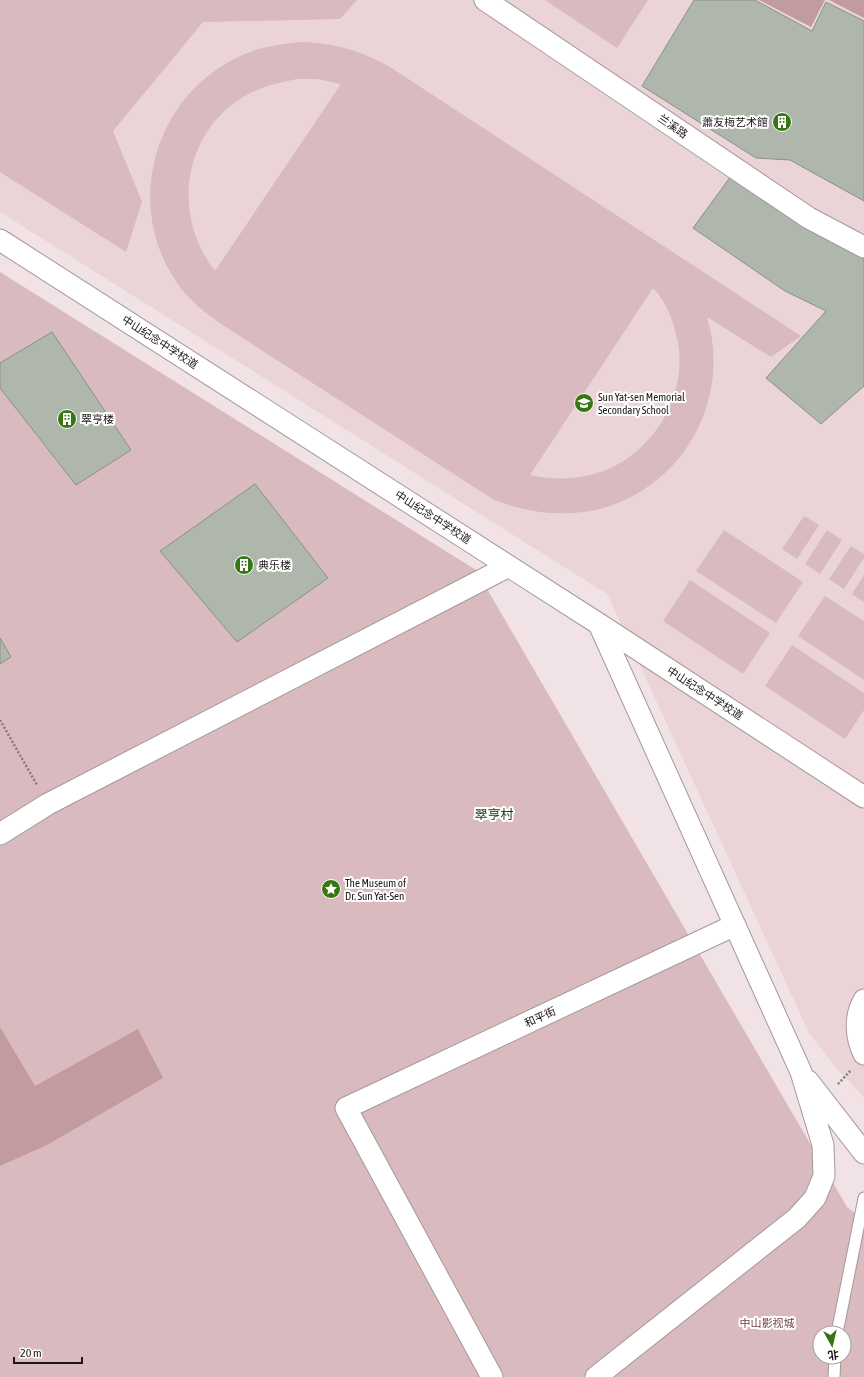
<svg xmlns="http://www.w3.org/2000/svg" width="864" height="1377" viewBox="0 0 864 1377" font-family="'Asap Condensed','Noto Sans SC',sans-serif">
<rect width="100%" height="100%" fill="#f1e3e5"/>
<path fill="#ead4d7" d="M0,0H864V1097L836,1068L809,1033L607,594L0,212Z"/>
<path fill="#d9babe" fill-rule="evenodd" d="M0,0H357L340,19L203,22L113,131L142,202L126,252L0,172Z
M545,0H648L617,48Z
M303,42C338,44 359,50 390,67L801,336L771,357L707,317C727,383 700,456 640,492C623,502 603,510 583,512C551,516 524,511 494,500L218,322C206,313 194,304 184,292C122,216 149,101 236,58C257,47 280,44 303,42ZM297,79H317L341,84L215,271C173,217 181,138 240,99C257,88 276,83 297,79ZM653,288C667,302 674,323 678,343C688,400 648,462 590,475C570,480 550,479 530,475Z
M0,272L476,570L847,1207L864,1220V1377H0ZM820,1333H844V1357H820Z
M804,516L819,525L797,559L782,549Z
M724,530L803,582L776,623L696,571Z
M827,530L842,540L820,574L805,564Z
M851,546L864,554V558L844,589L829,579Z
M864,575V602L852,594Z
M690,580L770,633L743,674L663,621Z
M825,596L864,621V680L798,636Z
M792,645L864,693V710L845,739L765,686Z"/>
<path fill="#c19ba0" d="M759,0H825L811,27Z
M829,0H864V18Z
M0,1027L35,1086L138,1029L163,1078L47,1145L0,1166Z"/>
<path fill="#afb6ac" stroke="#8a9188" d="M694,0H755L812,31L826,2L864,21V201L790,160L756,158L642,86Z
M731,176L864,259V386L821,424L766,378L826,311L785,291L693,228Z
M52,332L131,450L76,485L0,388V363Z
M255,484L328,578L237,642L160,551Z
M0,638L11,657L0,664Z"/>
<g fill="none" stroke-linecap="round" stroke-linejoin="round">
<defs>
<path id="lane" d="M837,1333L864,1198
M834,1377L835,1357"/>
<path id="street" d="M485,0L809,218L864,247
M0,240L599,624L864,797
M0,834L48,804L509,566
M864,1000C854,1017 856,1038 864,1054
M808,1081L864,1153
M492,1377L346,1108L735,925
M596,1377L797,1218L815,1198L824,1176L823,1145L801,1072L599,624"/>
</defs>
<use href="#lane" stroke="#a5989a" stroke-width="13"/>
<use href="#street" stroke="#a5989a" stroke-width="23"/>
<path stroke="#847a7c" stroke-width="2.5" stroke-dasharray="2 2" stroke-linecap="butt" d="M0,720L37,785
M838,1084L851,1070"/>
<use href="#lane" stroke="#fff" stroke-width="11"/>
<use href="#street" stroke="#fff" stroke-width="21"/>
</g>
<defs>
<symbol id="building-disc" viewBox="-11 -11 22 22"><circle r="9.5" fill="#367714" stroke="#fff"/><path d="M-4-6H4V6H1V3H-1V6H-4ZM-2.5-4.3h1.7v1.8h-1.7ZM.8-4.3h1.7v1.8H.8ZM-2.5-1h1.7V.8h-1.7ZM.8-1h1.7V.8H.8Z" fill="#fff"/></symbol>
<symbol id="school-disc" viewBox="-11 -11 22 22"><circle r="9.5" fill="#367714" stroke="#fff"/><path d="M0-5L7-2L0 1L-7-2ZM-4 1L0 2.5L4 1V4Q0 6-4 4Z" fill="#fff"/></symbol>
<symbol id="sight-disc" viewBox="-11 -11 22 22"><circle r="9.5" fill="#367714" stroke="#fff"/><path d="M0-6L1.8-2.2L6-1.7L2.9 1.2L3.7 5.4L0 3.3L-3.7 5.4L-2.9 1.2L-6-1.7L-1.8-2.2Z" fill="#fff"/></symbol>
</defs>
<g fill-rule="evenodd">
<use href="#building-disc" x="771" y="111" width="22" height="22"/>
<use href="#school-disc" x="573" y="392" width="22" height="22"/>
<use href="#building-disc" x="56" y="408" width="22" height="22"/>
<use href="#building-disc" x="233" y="554" width="22" height="22"/>
<use href="#sight-disc" x="320" y="878" width="22" height="22"/>
</g>
<g text-anchor="middle" dominant-baseline="central" stroke-width="4" stroke-linejoin="round" paint-order="stroke">
<g font-size="11" fill="#1b1617" stroke="#fff" text-anchor="start">
<text x="768" y="122" text-anchor="end">蕭友梅艺术館</text>
<text x="598" y="397">Sun Yat-sen Memorial<tspan x="598" dy="13">Secondary School</tspan></text>
<text x="81" y="419">翠亨楼</text>
<text x="258" y="565">典乐楼</text>
<text x="345" y="883">The Museum of<tspan x="345" dy="13">Dr. Sun Yat-Sen</tspan></text>
</g>
<g font-size="11" fill="#1b1617" stroke="#fff">
<text transform="translate(673 126) rotate(34)">兰溪路</text>
<text transform="translate(160 342) rotate(33)">中山纪念中学校道</text>
<text transform="translate(433 517) rotate(33)">中山纪念中学校道</text>
<text transform="translate(705 693) rotate(33)">中山纪念中学校道</text>
<text transform="translate(540 1017) rotate(-25)">和平街</text>
</g>
<g font-size="11" fill="#743e48" stroke="#fff">
<text x="767" y="1323">中山影视城</text>
</g>
<g font-size="13" fill="#133c00" stroke="#fff">
<text x="494" y="814">翠亨村</text>
</g>
</g>
<g transform="translate(832 1345) rotate(172)"><circle r="19" fill="#ffffff" stroke="#a4a2a2"/>
<path d="M0-3L7 15L0 10L-7 15Z" fill="#367714"/>
<text y="-6" font-size="11" font-weight="bold" text-anchor="middle" fill="#1b1617">北</text>
</g>
<path d="M14 1357v6h68v-6" fill="none" stroke="#1b1617" stroke-width="2"/>
<text x="20" y="1357" font-size="12" fill="#1b1617" stroke="#ffffff" stroke-width="3" paint-order="stroke">20 m</text>
</svg>
